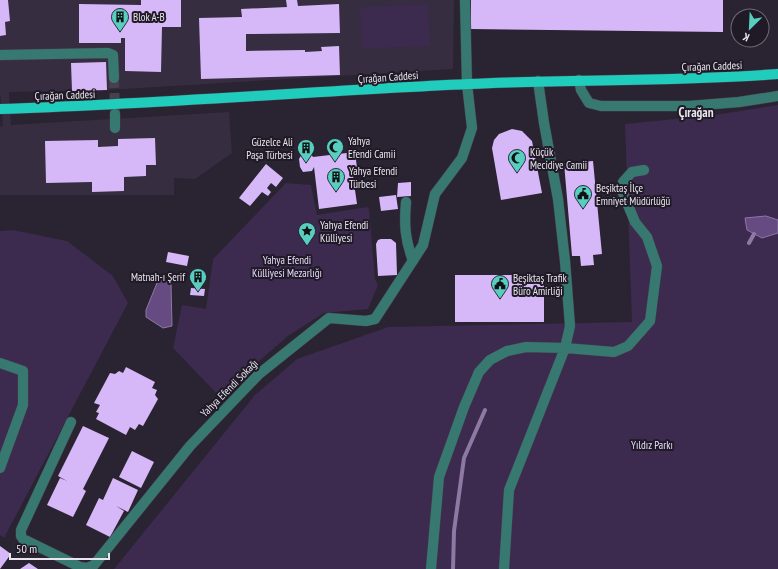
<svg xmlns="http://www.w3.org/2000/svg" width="778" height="569" viewBox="0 0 778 569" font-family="'PT Sans Narrow',sans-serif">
<rect width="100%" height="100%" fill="#2a2331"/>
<path fill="#362d40" d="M0,0H454L453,69L107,90L9,92L11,125L229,112L232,153L195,179L174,178V195H0V127L3,126L0,92Z"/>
<path fill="#3c2a4f" d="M428,4L430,46L362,49L360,7Z
M778,105V220L775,218L747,230L762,238L778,233V569H114L255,395L297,359L388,327L632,322L625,124L714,115Z
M286,183L311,185L317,215L367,207L369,209L375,279L378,285L368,309L324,313L288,336L219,396L173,348L182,305L206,309L213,259Z
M13,230L67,241L113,276L128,303L4,538L0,535V231Z"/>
<path fill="#664b83" stroke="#8d79a3" d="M766,216L778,220V233L762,238L747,230L745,218Z
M159,278L171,284L172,326L163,328L146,317V310Z"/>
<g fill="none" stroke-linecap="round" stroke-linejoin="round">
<path stroke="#8d79a3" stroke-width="4" d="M749,243L754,234
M453,569L454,531L464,458L485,410"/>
</g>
<path fill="#d6b8f8" d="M0,0H8L10,21L5,22L6,35L0,36Z
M141,0H181V27H162L161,72L125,71V38H121V43H79V4L141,5Z
M286,0H297L298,6L339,4L340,33L246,34V51L305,50V52L322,51L321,47L339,46L340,75L201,79L199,18L242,17L241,9L287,7Z
M471,0H723V32L471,29Z
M106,62L107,90L72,91L71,63Z
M512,129L522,131L532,141L542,193L501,200L492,148L494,140L499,134Z
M155,138L156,165H146V176L124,177V191L92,192V182L46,183L45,141L98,140V147L118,146V139Z
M355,152L358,176H353L357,204L319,209L314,167L312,171L303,172L300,167L299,159L302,154H311L313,157Z
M593,161L602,254L593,255L594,265L581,266L580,256H572L564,163Z
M266,164L283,178L276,187L271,183L267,188L271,192L268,196L262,192L250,206L239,198Z
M411,182V196L397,197L398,183Z
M396,195L398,209L381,211L379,197Z
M381,239H391L396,243L397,275L378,276L376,244L378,240Z
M168,252L189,256L187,266L166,262Z
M455,275H544V322H455Z
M191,288L205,289L204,296L190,295Z
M126,367L155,382L152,388L157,390L155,395L158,399L143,426L139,424L135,430L130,427L126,435L96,419L99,413L96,412L100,405L94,403L110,373L115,374L119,371L123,373Z
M83,426L109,438L83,489L86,491L73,517L47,505L60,478L67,481L58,476Z
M132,451L154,462L141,488L119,477Z
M113,478L138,490L128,512L116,506L124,511L110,537L86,525L99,498L103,500Z
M0,546L11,554L0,569Z
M29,563L38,569H20Z"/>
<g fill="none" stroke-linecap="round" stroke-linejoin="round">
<path stroke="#47404d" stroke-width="10" stroke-dasharray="10 5" stroke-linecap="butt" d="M114,78L115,112"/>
<defs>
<path id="minor" d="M0,55L108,53L113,55L114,78
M579,80L581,90L589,103L601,106H689L739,102L778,96
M115,114V128
M406,202C404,225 405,239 413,261
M0,363L23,371V405L0,468
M71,422L21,530V536L23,539L80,567L87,568L94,565L190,446L259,374L329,318L366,321L375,319L423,245L435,194L462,158L472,128L467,84L465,0
M431,569L439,477L464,407L479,372L490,360L507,351L526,347L565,348L614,352L628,346L650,321L657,266L647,237L635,222L623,193V182L632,172L644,170
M504,569L509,490L565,348L570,326L565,261L558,199L544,123L538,81"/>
<path id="major" d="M0,109C156,104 313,91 469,84C572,79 675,82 778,74"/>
</defs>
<use href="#minor" stroke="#453e4b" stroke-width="11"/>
<use href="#major" stroke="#453e4b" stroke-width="11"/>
<use href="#minor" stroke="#377971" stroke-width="10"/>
<use href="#major" stroke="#20ccbc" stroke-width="10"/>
</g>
<defs>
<symbol id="building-pin" viewBox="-11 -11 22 30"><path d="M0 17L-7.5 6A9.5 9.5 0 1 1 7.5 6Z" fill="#58cec0" stroke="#201a27"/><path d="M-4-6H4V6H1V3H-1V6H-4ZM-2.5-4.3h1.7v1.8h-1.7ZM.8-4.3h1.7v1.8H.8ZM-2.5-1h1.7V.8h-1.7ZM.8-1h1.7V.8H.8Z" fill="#111"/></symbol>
<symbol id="mosque-pin" viewBox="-11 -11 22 30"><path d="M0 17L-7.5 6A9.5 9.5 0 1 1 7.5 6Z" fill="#58cec0" stroke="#201a27"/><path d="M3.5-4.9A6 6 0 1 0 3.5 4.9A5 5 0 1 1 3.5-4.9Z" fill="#111"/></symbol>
<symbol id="civic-pin" viewBox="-11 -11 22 30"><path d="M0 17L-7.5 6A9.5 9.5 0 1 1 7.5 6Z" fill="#58cec0" stroke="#201a27"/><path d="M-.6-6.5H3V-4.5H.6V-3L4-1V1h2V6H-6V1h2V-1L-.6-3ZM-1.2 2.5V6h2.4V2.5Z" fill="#111"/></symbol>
<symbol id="sight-pin" viewBox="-11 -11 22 30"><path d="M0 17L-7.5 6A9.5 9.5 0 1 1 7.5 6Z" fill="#58cec0" stroke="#201a27"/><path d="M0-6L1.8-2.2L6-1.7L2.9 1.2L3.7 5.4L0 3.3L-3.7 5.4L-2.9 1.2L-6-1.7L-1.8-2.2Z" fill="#111"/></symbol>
</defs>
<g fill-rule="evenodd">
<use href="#building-pin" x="110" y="7" width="20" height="27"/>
<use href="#mosque-pin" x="325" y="137" width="20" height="27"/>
<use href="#building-pin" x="296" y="138" width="20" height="27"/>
<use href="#mosque-pin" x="507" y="148" width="20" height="27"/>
<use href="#building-pin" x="326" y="167" width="20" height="27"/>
<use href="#civic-pin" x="573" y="184" width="20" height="27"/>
<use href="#sight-pin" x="297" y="221" width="20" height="27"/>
<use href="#building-pin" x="188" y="267" width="20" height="27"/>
<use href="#civic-pin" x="490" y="274" width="20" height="27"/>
</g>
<g text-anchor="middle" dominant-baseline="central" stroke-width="4" stroke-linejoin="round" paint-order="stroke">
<g font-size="11" fill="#e9e5ee" stroke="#201a27" text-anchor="start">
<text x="133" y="17">Blok A-B</text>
<text x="348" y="141">Yahya<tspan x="348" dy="13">Efendi Camii</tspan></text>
<text x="293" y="142" text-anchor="end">Güzelce Ali<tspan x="293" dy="13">Paşa Türbesi</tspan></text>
<text x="530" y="152">Küçük<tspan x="530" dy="13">Mecidiye Camii</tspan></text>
<text x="349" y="171">Yahya Efendi<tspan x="349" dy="13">Türbesi</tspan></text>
<text x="596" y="188">Beşiktaş İlçe<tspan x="596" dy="13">Emniyet Müdürlüğü</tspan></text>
<text x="320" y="225">Yahya Efendi<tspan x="320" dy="13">Külliyesi</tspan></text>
<text x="185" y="277" text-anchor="end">Matnah-ı Şerif</text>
<text x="513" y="278">Beşiktaş Trafik<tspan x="513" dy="13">Büro Amirliği</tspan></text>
</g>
<g font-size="11" fill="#e9e5ee" stroke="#201a27">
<text transform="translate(712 66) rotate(-2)">Çırağan Caddesi</text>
<text transform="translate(388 77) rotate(-4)">Çırağan Caddesi</text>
<text transform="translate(65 95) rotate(-2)">Çırağan Caddesi</text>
<text transform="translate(229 388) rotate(-45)">Yahya Efendi Sokağı</text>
</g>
<g font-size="11" fill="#e9dafd" stroke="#201a27">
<text x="287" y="260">Yahya Efendi<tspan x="287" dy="13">Külliyesi Mezarlığı</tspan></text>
<text x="652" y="445">Yıldız Parkı</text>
</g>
<g font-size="13" font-weight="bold" fill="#e9e5ee" stroke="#201a27">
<text x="696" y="112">Çırağan</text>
</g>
</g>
<g transform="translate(750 28) rotate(204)"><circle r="19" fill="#201a27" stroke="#706b77"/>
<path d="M0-3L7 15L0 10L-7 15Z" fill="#58cec0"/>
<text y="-6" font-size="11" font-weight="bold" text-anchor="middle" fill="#e9e5ee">K</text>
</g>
<path d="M10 553v6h99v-6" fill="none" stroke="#e9e5ee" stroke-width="2"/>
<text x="16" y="553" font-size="12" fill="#e9e5ee" stroke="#201a27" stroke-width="3" paint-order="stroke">50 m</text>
</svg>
